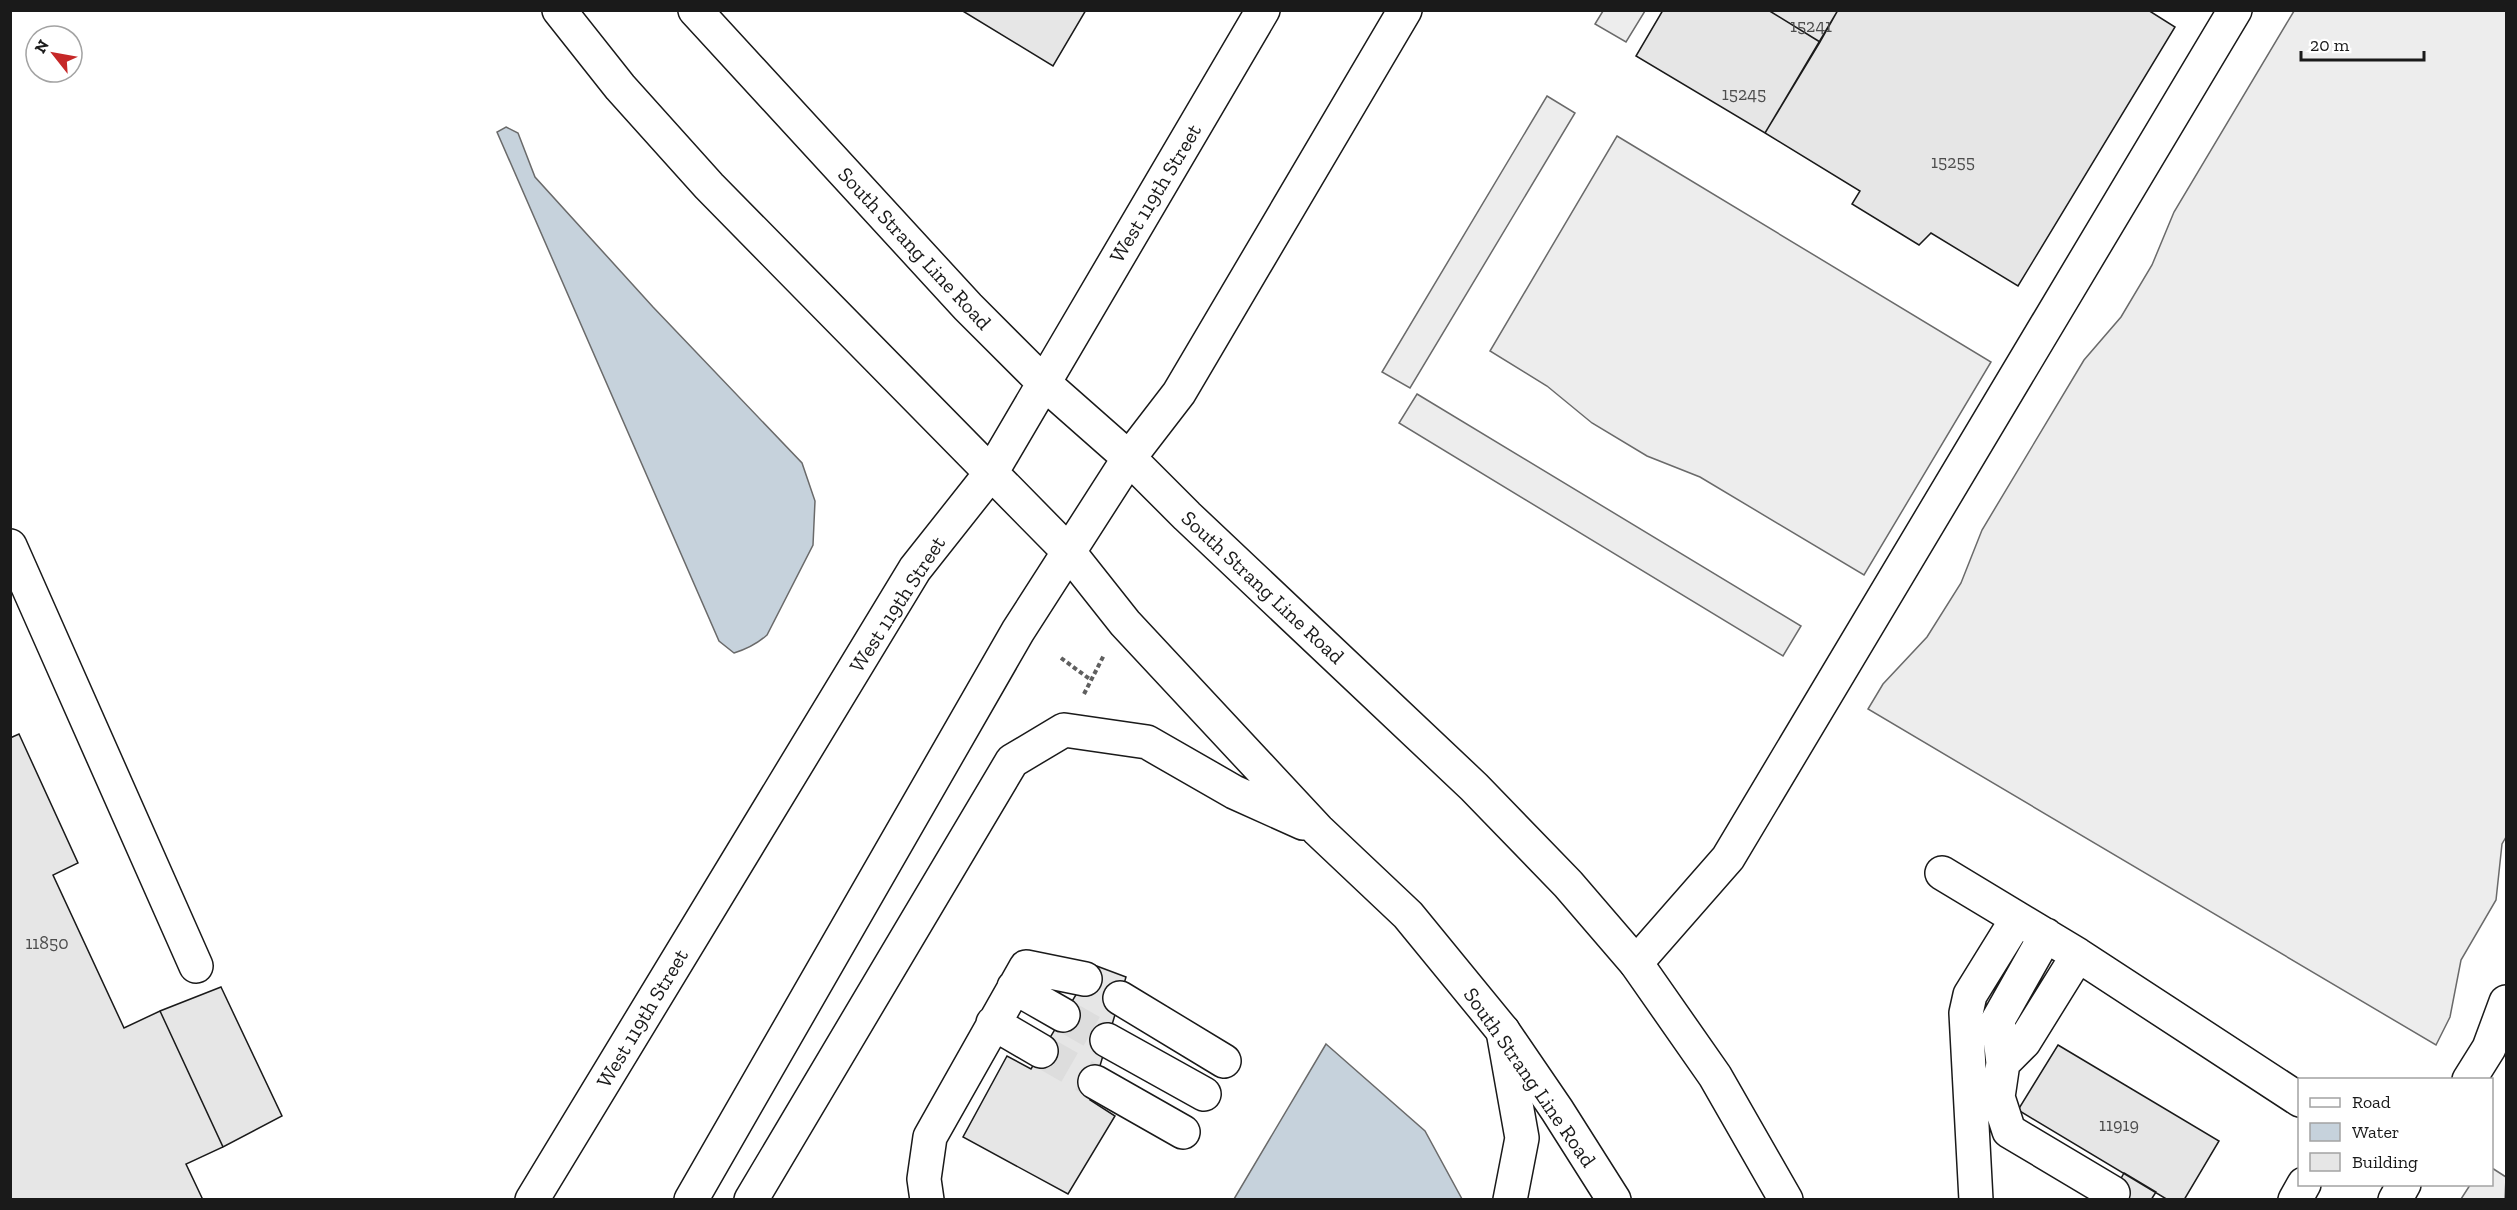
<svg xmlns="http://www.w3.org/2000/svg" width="2517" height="1210" viewBox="0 0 2517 1210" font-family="'Zilla Slab',serif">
<rect width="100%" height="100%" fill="#fff"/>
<path fill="#ededed" stroke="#6a6a6a" stroke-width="1.5" d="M1603,11V10L1645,11L1626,42L1595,24Z
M2294,11H2506V837L2502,844L2496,900L2461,960L2450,1017L2436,1045L1868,709L1883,684L1927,637L1961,583L1982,530L2084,360L2121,317L2152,265L2174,212Z
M1547,96L1575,113L1410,388L1382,372Z
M1617,136L1991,362L1864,575L1700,477L1647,456L1592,423L1547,386L1490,351Z
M1417,394L1801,626L1783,656L1399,423Z
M2492,1168L2506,1177L2505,1199H2461L2470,1185L2492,1184Z"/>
<path fill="#c6d2dc" stroke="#6a6a6a" stroke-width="1.5" d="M506,127L518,133L535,177L653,307L802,463L815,501L813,545L767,635C757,644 747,649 734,653L719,641L497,132Z
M1326,1044L1425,1131L1462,1199H1234Z"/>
<path fill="#e6e6e6" stroke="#1a1a1a" stroke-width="1.5" d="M961,10H1086L1053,66Z
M1663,10H1768L1820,42L1765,133L1636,56Z
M1768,10H1838L1820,42Z
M1838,10H2148L2175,27L2018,286L1931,233L1919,245L1852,204L1860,191L1765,133Z
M19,734L78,863L53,875L124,1028L160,1011L223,1147L186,1164L203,1200H10V738Z
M1094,965L1126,977L1090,1100L1115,1116L1068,1194L963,1137L1007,1056L1031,1069Z
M221,987L282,1116L223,1147L160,1011Z
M2058,1045L2219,1141L2184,1200H2168L2018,1110Z
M2124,1173L2156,1192L2151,1200H2109Z"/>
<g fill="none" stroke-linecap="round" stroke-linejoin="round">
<path stroke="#ddd" stroke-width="33" stroke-dasharray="33 16" stroke-linecap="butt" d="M1063,1015L1107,1040
M1041,1051L1095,1082"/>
<defs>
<path id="minor" d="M10,546L196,966
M1942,873L2078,955L2300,1100
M2046,935L1998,1020L2003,1063L1998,1097L2009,1131L2113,1193
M1636,963L1728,858L2235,10
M1014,987L1063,1015
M1120,998L1224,1061
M993,1023L1041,1051
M1503,1031L1522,1138L1510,1200
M1107,1040L1204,1094
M2003,1063L2024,1042L2078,955
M2469,1080L2489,1048L2506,1002
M1095,1082L1183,1132
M927,1200L924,1179L930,1137L1026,967L1085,979
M1976,1200L1966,1013L1970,995L2017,919
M2295,1200L2304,1184
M2395,1200L2404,1184"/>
<path id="major" d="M559,10L620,87L709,186L1068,551L1125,623L1318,830L1408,915L1503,1031L1557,1110L1614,1200
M695,10L968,307L1044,383L1129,458L1187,516L1474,787L1568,884L1636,963L1715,1076L1786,1200
M532,1200L915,569L991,473L1263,10
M691,1200L1018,631L1129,458L1179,393L1405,10
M751,1200L1012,761L1064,730L1147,742L1234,792L1303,823"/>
</defs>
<use href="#minor" stroke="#1a1a1a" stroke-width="36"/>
<use href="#major" stroke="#1a1a1a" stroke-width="36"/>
<path stroke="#5f5f5f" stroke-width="4" stroke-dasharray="4.5 3" stroke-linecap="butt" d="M1061,658L1091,680
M1084,694L1104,655"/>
<use href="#minor" stroke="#fff" stroke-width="33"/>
<use href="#major" stroke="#fff" stroke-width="33"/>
</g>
<g text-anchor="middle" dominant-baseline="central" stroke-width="4.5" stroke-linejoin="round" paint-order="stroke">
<g font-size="18" fill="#4d4d4d">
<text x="1811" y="26">15241</text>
<text x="1744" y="94">15245</text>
<text x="1953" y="162">15255</text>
<text x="47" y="943">11850</text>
<text x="2119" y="1125">11919</text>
</g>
<g font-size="21" fill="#1a1a1a" stroke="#fff">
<text transform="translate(1155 193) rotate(-59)">West 119th Street</text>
<text transform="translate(915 248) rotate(47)">South Strang Line Road</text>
<text transform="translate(1263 587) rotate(43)">South Strang Line Road</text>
<text transform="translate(897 604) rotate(-57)">West 119th Street</text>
<text transform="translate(642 1018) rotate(-59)">West 119th Street</text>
<text transform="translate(1530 1077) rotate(55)">South Strang Line Road</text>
</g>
</g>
<rect width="2517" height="1210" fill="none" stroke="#1a1a1a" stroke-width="24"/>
<rect x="2298" y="1078" width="195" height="108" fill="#ffffff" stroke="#a3a3a3" stroke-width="1.5"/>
<rect x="2310" y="1098" width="30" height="9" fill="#ffffff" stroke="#a3a3a3" stroke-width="1.5"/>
<text x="2352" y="1108" font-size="18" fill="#1a1a1a">Road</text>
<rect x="2310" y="1123" width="30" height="18" fill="#c6d2dc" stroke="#a3a3a3" stroke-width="1.5"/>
<text x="2352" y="1138" font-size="18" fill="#1a1a1a">Water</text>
<rect x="2310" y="1153" width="30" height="18" fill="#e6e6e6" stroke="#a3a3a3" stroke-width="1.5"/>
<text x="2352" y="1168" font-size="18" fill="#1a1a1a">Building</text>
<g transform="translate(54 54) rotate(301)"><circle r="28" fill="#ffffff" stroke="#a3a3a3" stroke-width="1.5"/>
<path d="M0-4.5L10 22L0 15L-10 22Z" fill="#c62828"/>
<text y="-9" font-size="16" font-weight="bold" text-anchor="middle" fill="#1a1a1a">N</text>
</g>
<path d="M2301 51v9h123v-9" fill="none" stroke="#1a1a1a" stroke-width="3"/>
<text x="2310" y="51" font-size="18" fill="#1a1a1a" stroke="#ffffff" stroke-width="4.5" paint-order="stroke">20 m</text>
</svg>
